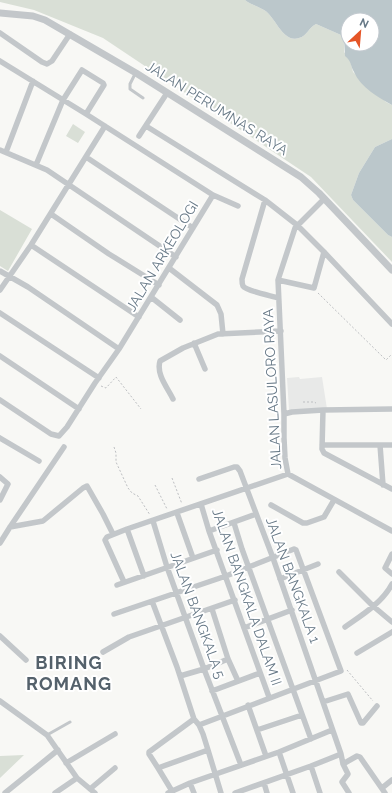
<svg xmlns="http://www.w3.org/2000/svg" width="392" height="793" viewBox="0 0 392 793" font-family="Raleway,sans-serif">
<rect width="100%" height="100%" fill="#f8f8f5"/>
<path fill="#e8e9e8" d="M299,377L300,379L322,377L327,409L289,410L287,378Z"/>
<path fill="#d9dfd6" d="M0,0H245C251,5 258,6 264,10C276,17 282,43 299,38C307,36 309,27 316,24L341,35L344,38V52L350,60L353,72L386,102L392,105V139L375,147L359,173L351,195L353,200L388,235L392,237V262L311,177L103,38L34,10L0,2Z
M73,124L85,132L78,143L66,136Z
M0,210L32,229L8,271L0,266Z
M24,755L0,778V756Z"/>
<path fill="#bbc7cb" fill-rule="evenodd" d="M245,0H392V105C378,97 361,88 354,72C350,65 352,62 345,56L344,38L341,35L316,24C309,27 307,36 299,38C282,43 276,17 264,10C258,6 251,5 245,0ZM348,20H372V44H348Z
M392,139V237L388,235L353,200L351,195L359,173L375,147Z"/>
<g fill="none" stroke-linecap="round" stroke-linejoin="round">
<path stroke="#bdbfc2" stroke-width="1" stroke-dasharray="2 2" stroke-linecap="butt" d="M318,293L386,360L392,354
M101,386L106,388L116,377L141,409
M303,402H314L316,403
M114,447L116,453V462L128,488L132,493L138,496L150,515
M172,478L182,504
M155,485L167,509
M347,670L373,701"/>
<path stroke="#c3c7ca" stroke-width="3" d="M135,74L130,84V89L143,98
M47,735L70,722"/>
<path stroke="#c3c7ca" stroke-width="5.5" d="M0,33L42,62L47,64L52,61L70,34
M0,61L86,114L213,195L119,349L95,383L67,427L59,436L51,434L0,400
M146,126L265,200L297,225L324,252L392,324
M139,136L167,93
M0,150L47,170L176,257
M6,152L33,81
M86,157L193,228
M36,165L63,100L82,70L103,83L104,85L86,114
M213,195L238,206
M324,199L295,228L278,280L284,414V438L285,458L288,474L392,531
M265,200L242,279C242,281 242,284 243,286C246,291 272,296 278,298
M51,214L109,254L159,285
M31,245L139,317
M169,268L217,305L221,314L223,334
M0,271L28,287L119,349
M278,280L314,288L324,252
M0,290L31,245L105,126
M151,297L180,320
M0,313L99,378
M194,343L205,369
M0,356L79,409
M173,399C167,387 156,374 160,361L183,348L218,334L281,331
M323,410L322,449L324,453L392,489
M284,414L292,412L323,410L392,409
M0,438L39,461
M322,445H392
M380,445L383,485
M0,477L8,484L0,500
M199,479L234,467H237L240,471L273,558L341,754L343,764L348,774L342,782L349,793
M201,504L209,531L269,697
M271,505L303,523H307L324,517L334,500
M177,513L193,558
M153,521L167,567L204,669L241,765
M234,523L242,549L311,739
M10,527L43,521L83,488L87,486L103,514L113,534
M209,531L256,514
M0,543L10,527L64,447
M392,554L385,568L392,574
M339,572L373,606L392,622
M144,576L127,529L288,474
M280,579L318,564
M124,582L105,540L107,537L127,529
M117,585L217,550
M212,609L228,659L238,681
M114,614L226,576L294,549L296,550L341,671L199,725L194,719L177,667L152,601
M345,627C362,615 382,603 392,584
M244,628L292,610
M0,636L26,660
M103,652L129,637L235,600
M357,653L392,632
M180,676L204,669L228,659
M212,691L260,673
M0,701L47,735L77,778L95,793
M323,702L348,694L361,723H363L377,706
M248,705L266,756
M257,730L302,715
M208,750L221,793
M279,752L293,793
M66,763L115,734
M343,764L357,756L360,757L385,793
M311,766L320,793
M158,768L149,754V752L194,719
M190,783L194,793
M264,783L267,793
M382,788L392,780
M90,789L115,768
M172,791L158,768L208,750L203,734L199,725
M5,793L58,750
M55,793L77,778
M168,793L190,783L279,752L332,730
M235,793L311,766L341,754"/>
<path stroke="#c3c7ca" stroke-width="7" d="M0,13L33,16L45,20L136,73L301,177L319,193L392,270"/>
</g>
<g text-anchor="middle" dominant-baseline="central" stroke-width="4" stroke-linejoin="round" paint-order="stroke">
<g font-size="14" fill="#667886" stroke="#fff">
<text transform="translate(217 108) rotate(32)">JALAN PERUMNAS RAYA</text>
<text transform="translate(162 256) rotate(-59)">JALAN ARKEOLOGI</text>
<text transform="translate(272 389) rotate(-93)">JALAN LASULORO RAYA</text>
<text transform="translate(293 580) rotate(70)">JALAN BANGKALA 1</text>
<text transform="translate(247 597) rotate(71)">JALAN BANGKALA DALAM II</text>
<text transform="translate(198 615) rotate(70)">JALAN BANGKALA 5</text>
</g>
<g font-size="18" font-weight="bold" letter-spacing="1" fill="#54616b" stroke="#fff">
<text x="69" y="662">BIRING<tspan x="69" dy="21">ROMANG</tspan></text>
</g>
</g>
<g transform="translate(360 32) rotate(26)"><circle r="19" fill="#ffffff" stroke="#c2c9cf"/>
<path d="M0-3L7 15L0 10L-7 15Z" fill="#e55527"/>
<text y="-6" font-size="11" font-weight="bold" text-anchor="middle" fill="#667886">N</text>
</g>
</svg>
